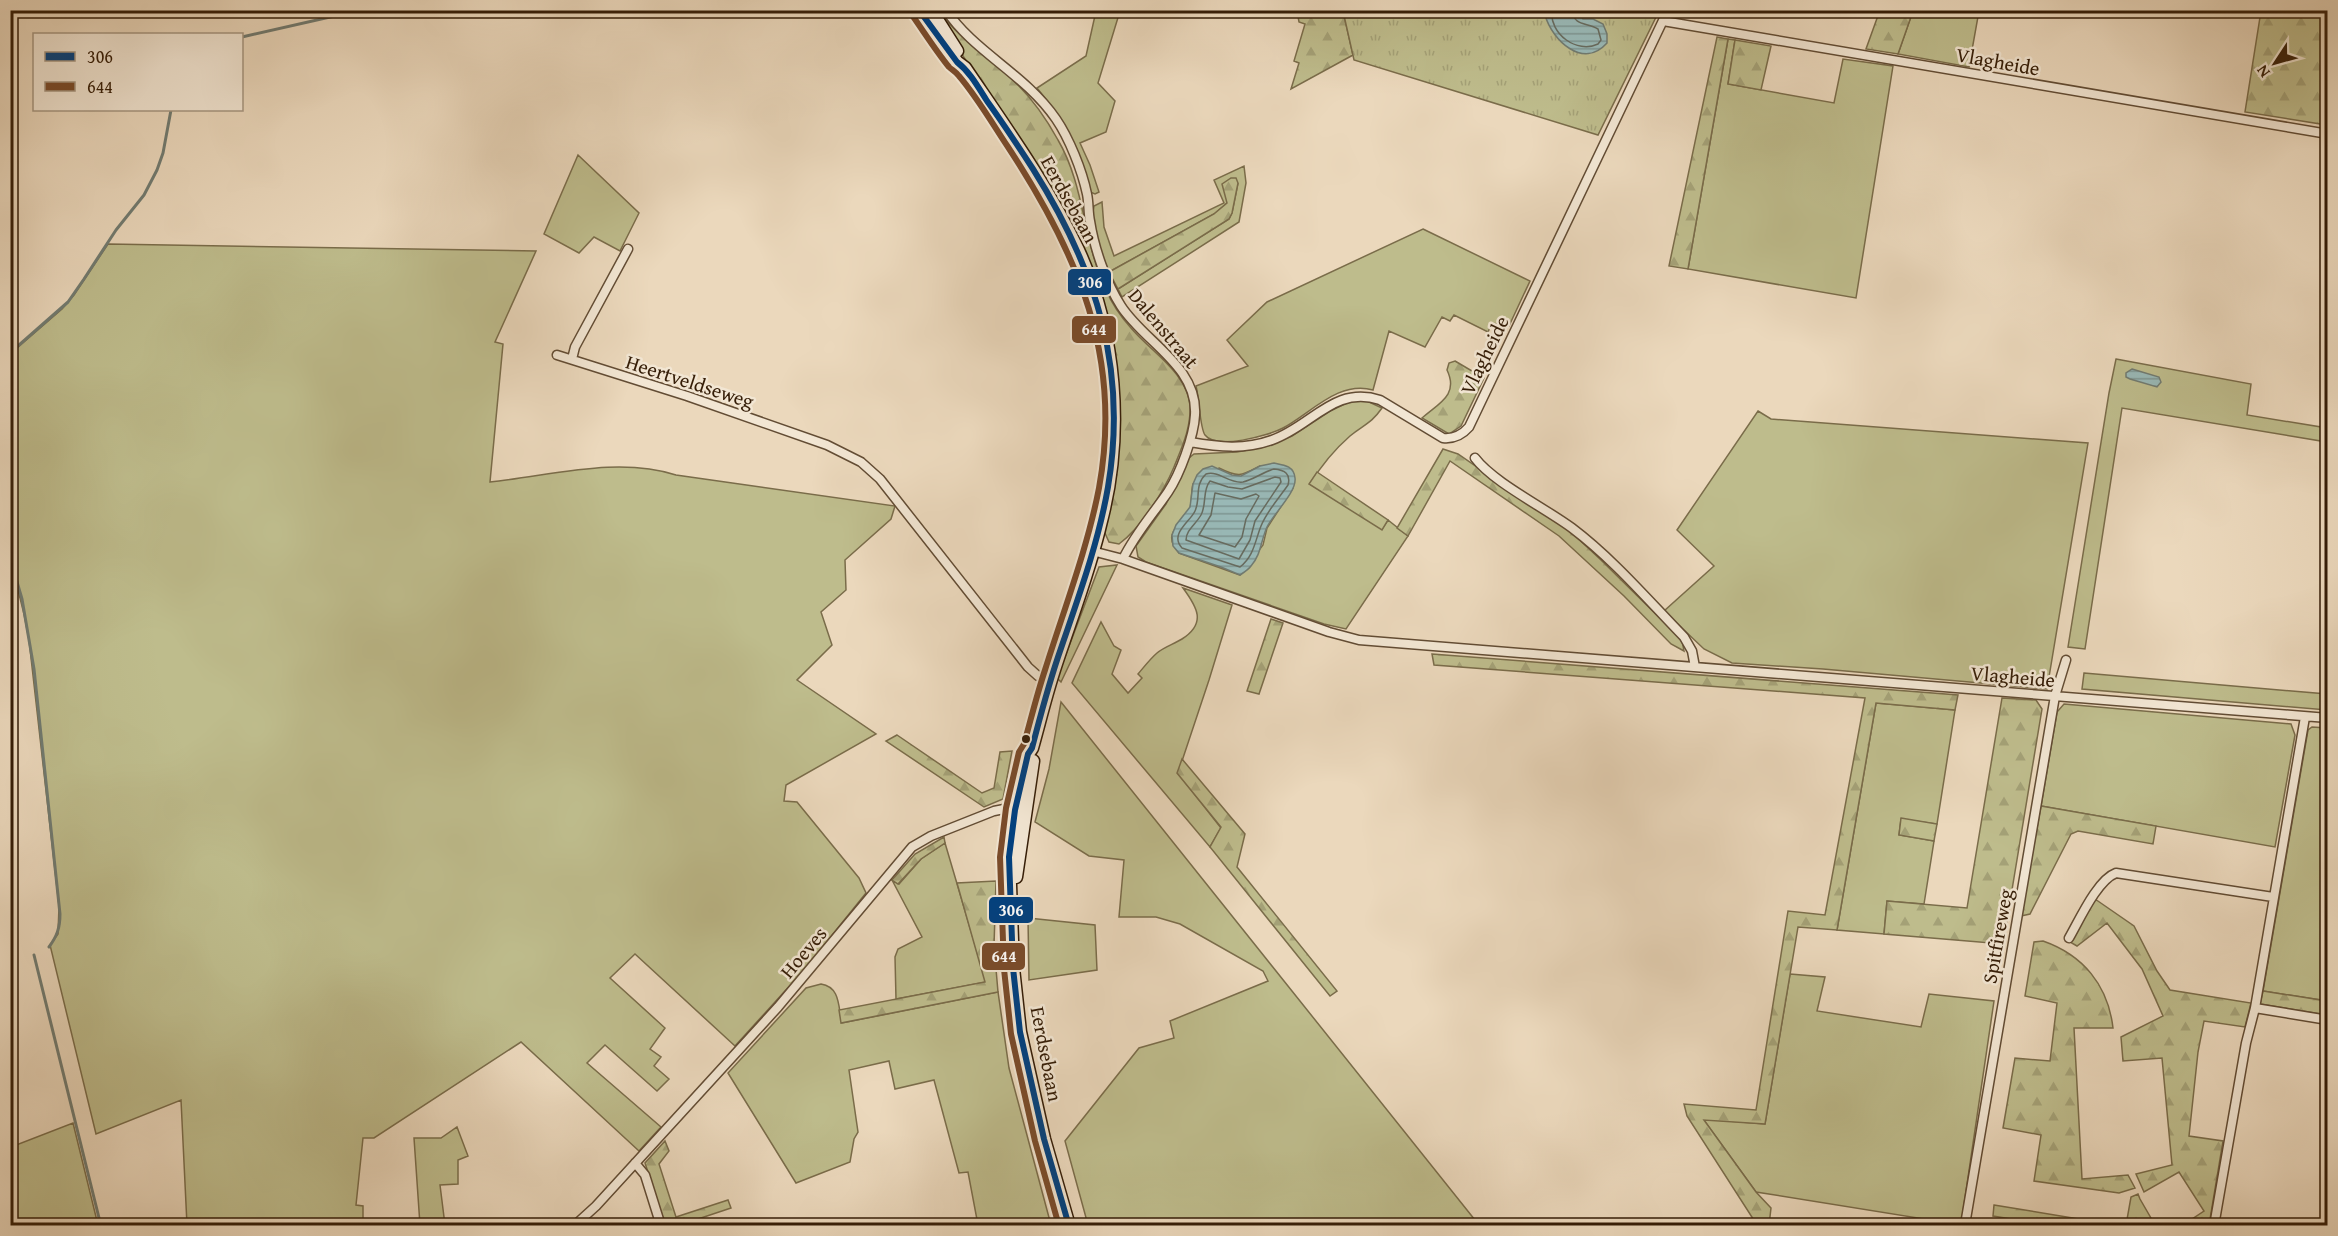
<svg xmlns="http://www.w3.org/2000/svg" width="2338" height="1236" viewBox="0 0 2338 1236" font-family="'Gentium Book Plus',serif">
<defs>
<pattern id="forest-firs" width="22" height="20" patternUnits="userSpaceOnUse" patternTransform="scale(1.5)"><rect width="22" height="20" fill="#bebc8c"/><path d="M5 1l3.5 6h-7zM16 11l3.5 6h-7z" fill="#a4a177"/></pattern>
<pattern id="park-tufts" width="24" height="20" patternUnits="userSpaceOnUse" patternTransform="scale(1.5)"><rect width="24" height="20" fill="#bebc8c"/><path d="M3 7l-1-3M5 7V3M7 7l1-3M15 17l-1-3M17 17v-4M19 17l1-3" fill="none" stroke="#a4a177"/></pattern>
<pattern id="water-rules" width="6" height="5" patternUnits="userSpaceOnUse" patternTransform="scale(1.5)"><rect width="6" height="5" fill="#99b9b7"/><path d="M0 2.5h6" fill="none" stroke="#7e9693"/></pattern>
</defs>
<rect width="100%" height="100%" fill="#ebd8bc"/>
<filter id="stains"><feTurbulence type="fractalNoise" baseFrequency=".00333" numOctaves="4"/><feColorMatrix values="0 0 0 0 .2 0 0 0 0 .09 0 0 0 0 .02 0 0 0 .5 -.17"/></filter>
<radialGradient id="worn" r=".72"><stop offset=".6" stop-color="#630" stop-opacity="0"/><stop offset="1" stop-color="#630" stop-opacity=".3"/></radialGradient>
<path fill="#bebc8c" stroke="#7a6c4a" stroke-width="1.5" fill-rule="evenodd" d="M1096,11H1120L1098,83L1115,101L1106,132L1080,143L1090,165L1099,192L1095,194L1090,192C1075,152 1065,121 1037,88L1086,56Z
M1913,11H1979L1969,67L1898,54Z
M1728,39L1735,40L1728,84L1834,103L1843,59L1893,66L1856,298L1688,269Z
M578,155L639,213L620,251L594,237L579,253L544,234Z
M1244,166L1246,183L1239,222L1122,297L1118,289L1229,219L1232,213L1238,183L1227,203L1214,214L1109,272C1101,254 1089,225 1094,206L1102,202L1104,227L1114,256L1224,203L1214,180Z
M1423,229L1530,281L1509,326L1492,323L1488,332L1454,315L1450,321L1442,317L1425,347L1389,331L1373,390C1339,380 1311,413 1283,428C1268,436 1216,450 1205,435C1200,429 1199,397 1196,386L1248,366L1227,340L1267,302Z
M108,244L536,251L495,342L503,344L490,482C550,476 617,456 676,475L895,506L891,519L845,560L846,590L821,612L832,645L797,680L876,734L786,785L784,801L797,802L859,878L866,893L804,970L735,1046L635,954L610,978L665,1028L650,1049L661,1057L654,1066L669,1079L657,1091L605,1045L587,1063L661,1127L639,1151L521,1042L374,1138H363L356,1205L363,1206V1225H187L181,1100L96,1134L50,945L58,934L59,906L29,640L24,614L11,562L10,354L62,309L74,295Z
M2116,359L2251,384L2247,415L2327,428V442L2122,408L2085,649L2068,647L2109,393Z
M1351,401H1367L1382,408C1371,424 1363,425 1350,436C1334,450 1321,466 1310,484L1382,529L1388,520L1408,536L1346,629L1324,624L1146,562L1138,557L1136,546L1166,504L1189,458L1194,454L1237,452L1264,447L1292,436L1330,411ZM1260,466L1293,488L1267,528L1263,545L1240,575L1179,553C1160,532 1183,525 1190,508C1192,501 1191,491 1193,484L1219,468C1239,478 1241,476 1260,466Z
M1758,411L1771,419L2088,443L2047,689L1823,669L1732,663L1704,649L1664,611L1714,566L1677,530Z
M1117,565L1061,682L1057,678L1099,567Z
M1183,588L1232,605L1209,680L1178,773L1221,828L1210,847L1072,683L1101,622L1114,646L1121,650L1112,674L1128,693L1142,678L1138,674C1144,667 1150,659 1157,653C1164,647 1174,644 1182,639C1207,623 1197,607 1183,588Z
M2084,673L2327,694V710L2082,689Z
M1061,702L1479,1225H1088L1065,1141L1139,1048L1174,1038L1170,1021L1268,981L1263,971L1180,924L1156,917H1119L1124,860L1089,856L1035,822L1049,769Z
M1876,703L1955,710L1937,824L1901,819L1899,835L1934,841L1924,904L1887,901L1884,934L1837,930Z
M2064,704L2291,724L2295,735L2275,847L2041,806L2057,712Z
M2312,727L2327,728V1001L2263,991L2308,730Z
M945,843L986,982L896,999L895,957L898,949L922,937L892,880L899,884L921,859Z
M1028,918L1095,925L1097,970L1029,980Z
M1790,974L1825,977L1817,1011L1921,1027L1929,994L1994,1001L1961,1225L1756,1192L1703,1119L1765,1124Z
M821,984C841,987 838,1008 842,1023L998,992L1009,1068L1051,1225H978L968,1172L959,1173L934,1080L895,1089L889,1061L849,1070L858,1132L854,1139L850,1162L796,1183L728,1073L806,988Z
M73,1123L98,1225H11V1147Z
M457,1127L468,1156L458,1160V1184L440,1185L445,1225H420L414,1138H441Z"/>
<path fill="url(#forest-firs)" stroke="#7a6c4a" stroke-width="1.5" d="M1880,10L1913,11L1898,54L1866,49Z
M934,11H939C961,41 992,59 1018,85C1034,101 1047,120 1058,140C1085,186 1083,242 1106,290C1112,304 1121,317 1131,328C1150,351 1188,373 1190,406C1191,428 1182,447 1174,467C1164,491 1141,528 1119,544L1109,542L1104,531L1120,419L1116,364L1098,287L1081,242L1067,217Z
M1297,11H1343L1353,55L1291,89L1299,63L1294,61L1305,24L1299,22Z
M2261,11H2327V72L2321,110L2327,112V125L2245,112Z
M1717,37L1728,39L1688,269L1669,266Z
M1735,40L1771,46L1761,90L1728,84Z
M1231,178H1236L1238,183L1232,213L1229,219L1118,289L1109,272L1214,214L1227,203L1222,184Z
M1455,361L1484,378L1461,426L1449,434L1422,418C1439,403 1459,395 1447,370L1449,363Z
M1443,449L1458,454L1571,532L1601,560L1682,640L1684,651L1671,644L1624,596L1559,536L1450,461L1408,536L1397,528Z
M1317,472L1388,520L1382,530L1309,484Z
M1271,619L1283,623L1259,694L1247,691Z
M1432,654L1958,695L1955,710L1876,703L1837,930L1798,927L1765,1124L1704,1120L1756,1192L1771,1208L1769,1225H1757L1687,1116L1684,1104L1756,1110L1788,911L1825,915L1865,698L1434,665Z
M2002,698L2036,700L2042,709L2003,944L1884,934L1887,901L1967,908Z
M897,735L982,793L994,788L1000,752L1012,751L1003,799L984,807L886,741Z
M1182,759L1245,834L1237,867L1337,991L1330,996L1210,847L1221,827L1177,773Z
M2041,806L2156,826L2153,844L2078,831L2071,834L2030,914L2021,916Z
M1901,818L1937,824L1934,841L1899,835Z
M944,837L945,843L921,859L898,884L892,880L915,854Z
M996,881L994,946L998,992L841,1023L839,1010L985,982L957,883Z
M2095,899L2134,926L2157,971L2170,990L2251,1003L2245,1027L2204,1021L2198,1052L2189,1136L2223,1141L2209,1225H2183L2204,1211L2179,1172L2144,1192L2136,1174L2172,1165L2162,1058L2123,1061L2121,1037L2163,1016L2142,969L2107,923L2077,946L2070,942Z
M2043,941C2083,955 2108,985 2113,1028H2074L2082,1179L2128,1175L2135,1188L2119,1193L2034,1181L2041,1135L2003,1128L2015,1058L2050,1061L2057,1003L2025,996L2034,942Z
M2263,991L2327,1001V1015L2260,1004Z
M665,1141L669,1151L659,1164L676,1217L728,1200L731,1208L680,1225H665L645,1163Z
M2138,1194L2140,1199L2155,1225H2126L2131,1197Z
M1994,1205L2115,1225H2047L1993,1216Z"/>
<path fill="url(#park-tufts)" stroke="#7a6c4a" stroke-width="1.5" d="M1343,11H1659L1598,135L1354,60Z"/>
<path fill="url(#water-rules)" stroke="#717b71" stroke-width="1.5" d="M1548,10L1577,11L1583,19H1593L1603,24L1607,34V43C1583,70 1552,40 1545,15Z
M2132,369L2159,377L2161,382L2157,387L2130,379L2126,377V373Z
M1274,463C1284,465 1294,466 1295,478C1297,492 1273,514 1267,527C1261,540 1261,555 1251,566C1248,570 1243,573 1240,575L1221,567L1179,553L1173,546L1172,535L1176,525L1190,507L1193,484L1197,475L1203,469L1212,466L1232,475L1241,476L1260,466Z"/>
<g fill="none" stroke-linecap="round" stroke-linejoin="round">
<path stroke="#676b5f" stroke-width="1.5" d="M1552,10C1549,34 1577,54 1598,44L1601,40L1598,29C1587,22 1574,27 1572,10
M1274,469C1285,470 1291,474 1288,485C1279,498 1267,511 1261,526C1255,541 1254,556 1240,567L1182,548C1169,534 1190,522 1195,511C1201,498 1194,485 1206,474C1219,470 1229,484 1243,482C1253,480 1263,472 1274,469Z
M1275,477L1280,478L1281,482L1255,521L1250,540L1239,559L1186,540C1186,530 1196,524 1201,515C1207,504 1202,491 1210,481L1228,487L1242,489Z
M1215,493L1241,499L1256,494L1259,496L1246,519L1242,537L1235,547L1199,535L1211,515Z"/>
<path stroke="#717b71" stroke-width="3" d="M242,37L361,10
M10,353L68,302L84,279L116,230L144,195L157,170L163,153L171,110
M10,558L22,599L34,669L60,914C60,928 57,936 49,947
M34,955L101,1226"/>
<defs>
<path id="street" d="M946,10C974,52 1025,74 1056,119C1069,138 1082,170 1087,194C1089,203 1088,212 1090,221C1094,247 1106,283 1121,306C1144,342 1198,366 1195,415C1194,436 1180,474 1168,492C1153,514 1135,534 1123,559
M1663,21L2328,134
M557,355L687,396L827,445L861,462L880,479L1028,667L1038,676L1050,681
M572,359L575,347L628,249
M1190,442C1219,447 1244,450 1272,440C1312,426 1334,385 1380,400L1443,438C1453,439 1462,435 1469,427L1668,10
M1475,458C1493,482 1545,508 1572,528C1613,559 1648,600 1684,637L1692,651L1695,667
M1092,551L1123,559L1329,632L1359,640L2328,718
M2069,938C2079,921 2097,880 2116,873L2273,897
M2255,1008L2305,717
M635,1163L645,1175L661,1226
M1966,1219L2055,696L2066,660
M574,1226L596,1206L778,1007L912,847L931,836L994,811L1004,809L1019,811
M2214,1226L2246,1043L2255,1008L2328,1020"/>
<path id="secondary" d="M919,10L957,62L965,68C1005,127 1047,185 1078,250C1116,333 1124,432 1101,521C1089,573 1069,623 1053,673C1045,698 1039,723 1032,748L1028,754L1015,810L1009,857L1013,968L1020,1032L1044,1139L1069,1226
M931,10L957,51
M1016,877L1033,761"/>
</defs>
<use href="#street" stroke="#624c34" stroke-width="11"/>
<use href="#secondary" stroke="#351d07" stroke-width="15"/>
<use href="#street" stroke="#f2e6d3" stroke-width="8"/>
<use href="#secondary" stroke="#f2e6d3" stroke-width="12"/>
<defs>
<path id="bus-1" d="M919,10L957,62C970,72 978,87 987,101C1003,123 1018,146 1033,169C1096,269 1128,368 1108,487C1098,545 1077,601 1058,657C1048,687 1040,717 1032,748L1028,754L1015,810L1009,857L1013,968L1020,1032L1044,1139L1069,1226"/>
<path id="bus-2" d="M912,15C924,32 936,51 949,67C952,70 956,72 959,76C977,97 992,123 1008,147C1078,254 1123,357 1099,488C1087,550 1064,609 1045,670C1037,694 1031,719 1024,744L1019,752L1006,808L1000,857L1004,969L1011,1034L1035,1141L1059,1226"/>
</defs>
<use href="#bus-1" stroke="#f2e6d3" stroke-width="10"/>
<use href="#bus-2" stroke="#f2e6d3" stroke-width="10"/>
<use href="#bus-1" stroke="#004080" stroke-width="6"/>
<use href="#bus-2" stroke="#7a4b2a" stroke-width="6"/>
</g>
<circle fill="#351d07" stroke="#f2e6d3" stroke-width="2" cx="1026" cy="739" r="5"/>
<g text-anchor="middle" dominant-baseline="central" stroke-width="5" stroke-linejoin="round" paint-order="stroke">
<g font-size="20" fill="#351d07" stroke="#f2e6d3">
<text transform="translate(1998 61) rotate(10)">Vlagheide</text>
<text transform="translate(1070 199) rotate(61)">Eerdsebaan</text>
<text transform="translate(1164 328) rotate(50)">Dalenstraat</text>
<text transform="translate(1484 355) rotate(-64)">Vlagheide</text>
<text transform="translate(690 381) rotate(18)">Heertveldseweg</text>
<text transform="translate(2013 676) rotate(5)">Vlagheide</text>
<text transform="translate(1997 936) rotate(-80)">Spitfireweg</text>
<text transform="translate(803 952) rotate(-50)">Hoeves</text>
<text transform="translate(1047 1054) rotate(79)">Eerdsebaan</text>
</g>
</g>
<g stroke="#f2e6d3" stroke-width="2">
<rect x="1067" y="268" width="45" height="28" rx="6" fill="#004080"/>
<rect x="1071" y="315" width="46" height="29" rx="6" fill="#7a4b2a"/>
<rect x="988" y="896" width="46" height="28" rx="6" fill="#004080"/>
<rect x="981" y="942" width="45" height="29" rx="6" fill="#7a4b2a"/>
</g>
<g font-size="16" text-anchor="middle" font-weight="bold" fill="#fff">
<text x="1090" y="288">306</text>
<text x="1094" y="335">644</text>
<text x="1011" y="916">306</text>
<text x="1004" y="962">644</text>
</g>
<rect width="2338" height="1236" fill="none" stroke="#ebd8bc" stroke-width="36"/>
<rect x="12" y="12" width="2314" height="1212" fill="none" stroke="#351d07" stroke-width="3"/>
<rect x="18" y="18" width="2302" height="1200" fill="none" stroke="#351d07" stroke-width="1.5"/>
<rect x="33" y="33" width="210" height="78" fill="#f2e6d3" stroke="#a69681" stroke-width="1.5"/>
<rect x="45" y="52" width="30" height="9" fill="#004080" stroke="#a69681" stroke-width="1.5"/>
<text x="87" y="63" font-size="18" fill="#351d07">306</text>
<rect x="45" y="82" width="30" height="9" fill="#7a4b2a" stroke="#a69681" stroke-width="1.5"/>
<text x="87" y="93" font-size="18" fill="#351d07">644</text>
<g transform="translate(2275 63) rotate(234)" stroke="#f2e6d3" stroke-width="4.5" paint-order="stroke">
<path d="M0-4.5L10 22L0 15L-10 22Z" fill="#351d07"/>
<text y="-9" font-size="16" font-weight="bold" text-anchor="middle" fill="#351d07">N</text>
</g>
<rect width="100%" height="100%" filter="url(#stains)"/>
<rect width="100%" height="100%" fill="url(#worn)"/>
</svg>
